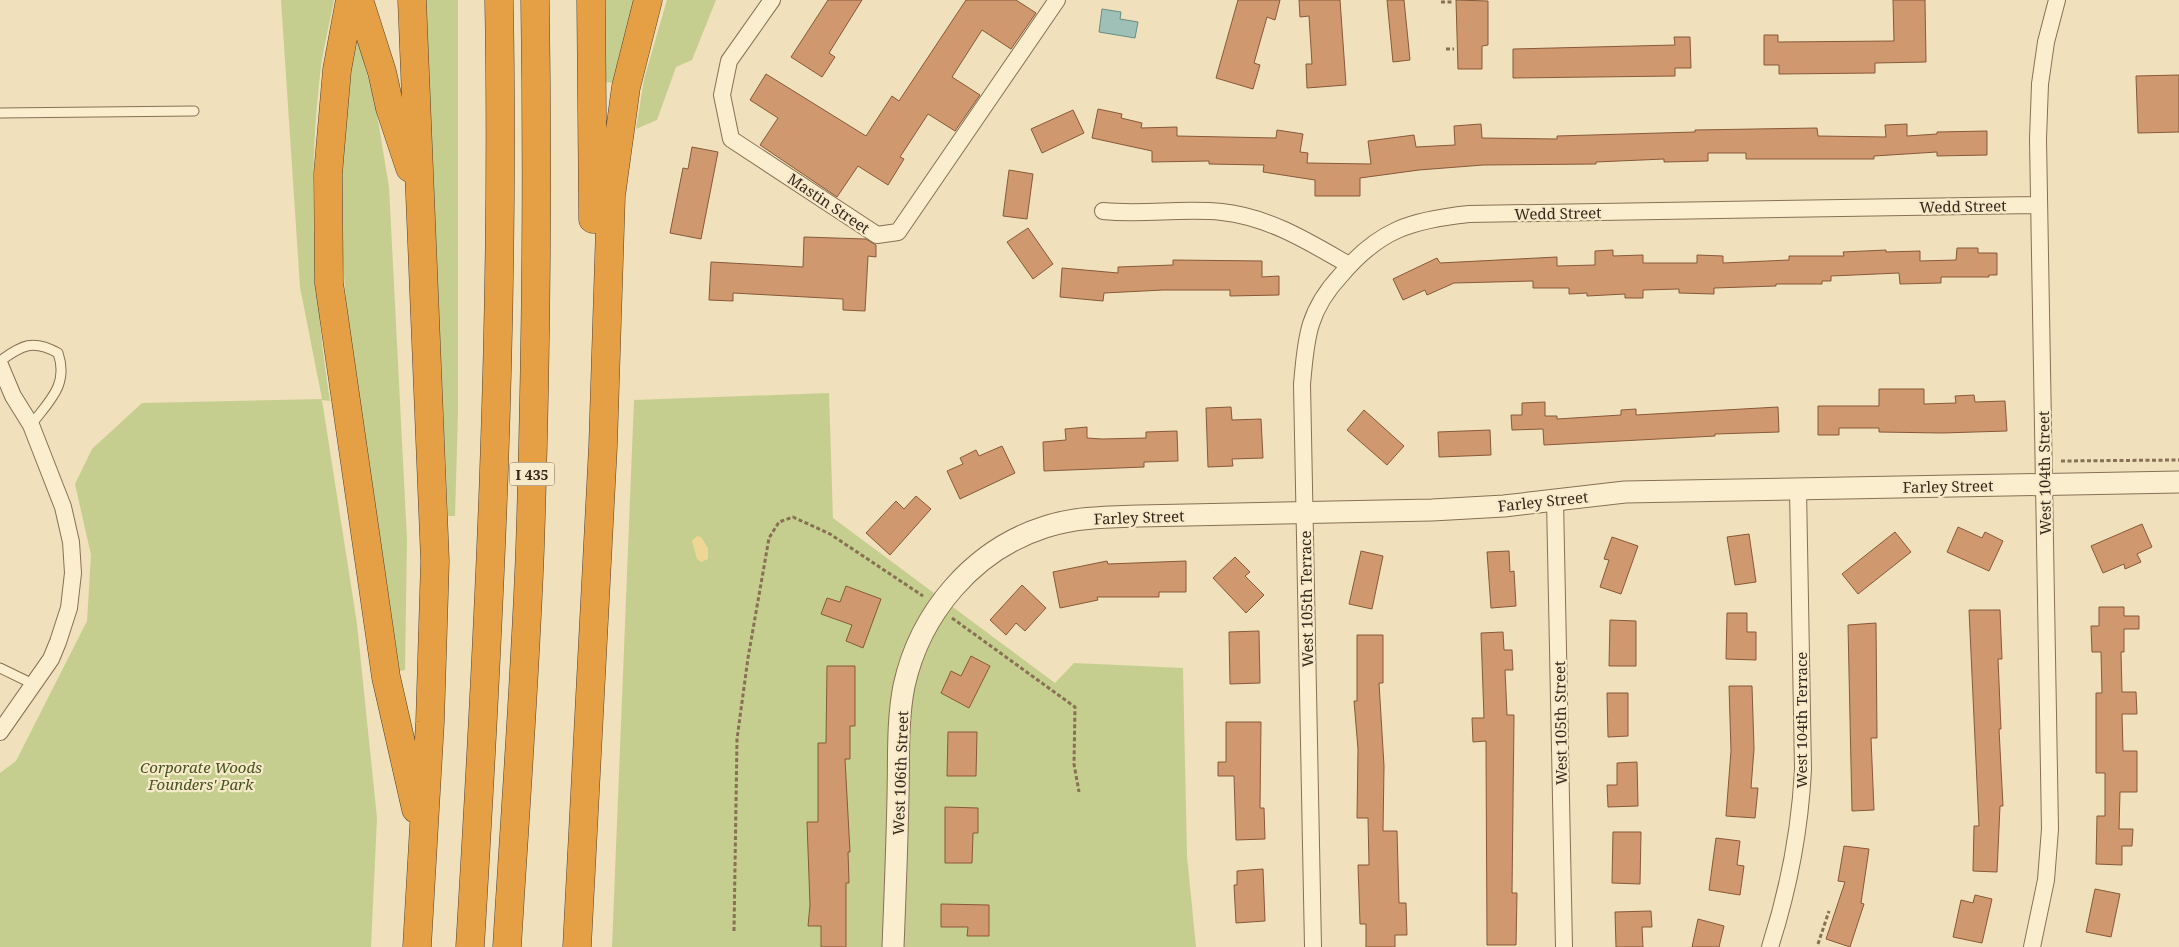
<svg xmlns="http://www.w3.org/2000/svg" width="2179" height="947" viewBox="0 0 2179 947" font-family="'Noto Serif',serif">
<rect width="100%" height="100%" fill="#f0e0bb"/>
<path fill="#c6ce8f" d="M281,0H334C330,22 324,45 321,67C307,178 313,291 330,401L322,400L357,624L377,818L371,947H0V773L16,761L87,621L91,555L75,484L92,449L142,403L322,399L300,287Z
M425,0H458V412L455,516H448Z
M602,0H637L614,83L604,82Z
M667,0H716L692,60L676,67L657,120L636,129L644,79Z
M358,40L376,108L389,187L407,539L405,670L396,672C385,594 374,517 363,439C345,308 326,171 358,40Z
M829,393L833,518L1055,683L1074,663L1183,668L1187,856L1196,947H612L634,400Z"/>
<path fill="#eed795" d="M697,536L701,537L708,548V559L701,562L697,559L692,541Z"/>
<path fill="#9fc0b7" stroke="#678d84" d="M1102,9L1121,12L1120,19L1138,22L1135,38L1099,32Z"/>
<path fill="#d0986e" stroke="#875939" d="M828,0H862L829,53L835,57L822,77L791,57Z
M966,0H1016L1036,13L1011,49L982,30L952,77L980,95L955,131L928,114L900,157L904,159L888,185L858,166L837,197L760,145L778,118L750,100L766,74L866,136L892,96L899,101Z
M1238,0H1280L1275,20L1267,17L1254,63L1260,65L1253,89L1216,78Z
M1299,0H1340L1346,85L1307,88L1306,64H1312L1309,16L1300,17Z
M1387,0H1404L1410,60L1393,62Z
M1456,0L1488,1V45L1482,46V69H1458Z
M1893,0H1925L1926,62L1875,63V73L1779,74V65H1764V35H1778V42L1894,41Z
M1674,37H1690L1691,68H1675V76L1513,78V49L1675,45Z
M2179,75V132L2138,133L2136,76Z
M1098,109L1122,114L1121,118L1142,123L1141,128L1177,127V136L1276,138L1277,130L1303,134L1300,152L1308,153L1307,163L1371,164L1368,141L1414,135L1416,147L1455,145L1454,126L1481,124L1482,138L1557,139V136L1695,132V130L1817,128L1818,136L1886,137L1885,125L1907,124V136L1937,134V132L1987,131V155L1937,156V152L1874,156V159H1746V153H1708V161L1664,162V159L1596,162V164L1483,165L1419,170L1360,178V196H1315V180L1263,172L1264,165L1209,164V161L1152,162V151L1092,138Z
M1073,110L1084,133L1042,153L1031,129Z
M692,147L718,152L701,239L670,233L683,168L688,169Z
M1009,170L1033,174L1027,219L1003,216Z
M1028,228L1053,264L1033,279L1007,242Z
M804,237L866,239L876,245V257L868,256L865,311L843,310V299L733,293V301L709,300L711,262L803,267Z
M1957,248H1978V253H1997V275H1989V277H1941V283L1900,284L1899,273L1831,276V281H1822V284H1776V286L1714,288V294L1679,293V289L1643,290V298H1625V294L1587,296V293L1569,294V288H1533V281L1454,283L1427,295L1425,290L1403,300L1393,279L1437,258L1440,263L1557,257V266L1595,265V251L1613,250V256L1643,255V263H1697V255L1723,256V263L1789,260V256H1844L1843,252L1886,250V252L1920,251V261L1956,260Z
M1173,260L1262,261V277L1279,276V295L1230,296V290H1163L1104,293L1103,301L1060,297L1062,268L1118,273V267L1173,265Z
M1879,389H1924V404L1956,403L1955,396L1974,395L1975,402L2005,401L2007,431L1942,433L1879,432V428H1839V435H1818V406H1879Z
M1545,402V416H1557V419L1621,415V410L1636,409V415L1778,407L1779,432L1715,434V436L1544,445L1543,429L1512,430L1511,415H1522V403Z
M1231,407L1232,420L1261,419L1263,458L1232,459L1233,466L1208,467L1206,408Z
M1364,410L1404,446L1387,465L1347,430Z
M1087,427V438L1102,439L1146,438V432L1177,431L1178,461L1144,462V467L1044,471L1043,442L1066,440L1065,429Z
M1490,430L1491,455L1439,457L1438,432Z
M1002,446L1015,473L960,499L947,471L963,464L960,458L976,450L979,456Z
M916,496L931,509L890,555L866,533L896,501L904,509Z
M2142,524L2152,547L2137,554L2141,562L2125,569L2124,564L2103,573L2091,546Z
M1958,527L1982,538L1985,532L2003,541L1989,571L1947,552Z
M1895,532L1911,552L1858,594L1842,574Z
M1749,534L1756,582L1735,585L1727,537Z
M1612,537L1638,546L1621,594L1600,587L1609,560L1604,559Z
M1361,551L1383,556L1372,609L1349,604Z
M1509,551L1510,572L1514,571L1516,606L1491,608L1487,552Z
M1235,557L1250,572L1245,576L1264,595L1246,613L1213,578Z
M1107,561L1108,564L1186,561V592H1159V597H1097L1098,600L1060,608L1053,572Z
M1022,585L1046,608L1025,631L1016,623L1006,635L990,620Z
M846,586L881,599L863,648L846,641L852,625L821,614L827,598L840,602Z
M2099,607H2124V616H2139V629H2124V652H2121L2122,692H2136L2137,714H2122L2123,751H2137V792H2120L2119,829H2133L2132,846H2122V865L2096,864L2097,816H2105V773H2096V693H2102L2101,652H2092L2091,626H2099Z
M1969,610H2000L2002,659H1998L2001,729H1999L2003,806H2000L1997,872L1973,871L1974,826H1979Z
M1727,613H1747V632H1756V660L1726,659Z
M1610,620L1636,621V666H1609Z
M1876,623L1877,738H1871L1874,810L1852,811L1848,625Z
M1259,631L1260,683L1230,684L1229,632Z
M1503,632L1504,650H1512L1513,670H1505L1507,715H1514L1512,893H1517L1516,945H1487L1486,741L1473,742L1472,718H1484L1481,633Z
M1357,635H1383V683H1379L1384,766L1383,831H1397L1399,903H1406L1407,935H1395V947H1366V924H1360L1358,865H1369L1368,818H1357L1358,749L1354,701H1357Z
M971,656L990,666L969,708L941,693L951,671L961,676Z
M827,666H855V726H850V759H845L850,852H848L849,883H846V947H821V926H808L810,905L807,822H818V743H826Z
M1729,686H1752L1754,749L1751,788H1758L1755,818L1726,816L1731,751Z
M1607,693H1628V736L1608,737Z
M1226,722H1261L1260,808H1264L1265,839L1236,840L1234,776H1218V762H1226Z
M948,732H977L976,776H947Z
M1637,762L1638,806L1608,807L1607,785H1617V763Z
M945,807L978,808V833H973L972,863H945Z
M1613,832H1641L1640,884L1612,883Z
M1716,838L1740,841L1737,865L1744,866L1740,895L1709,890Z
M1844,846L1869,849L1861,903L1864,904L1850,947L1826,939L1845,882L1838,881Z
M1263,869L1265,921L1236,923L1234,885H1237V871Z
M2095,889L2120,894L2111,937L2086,932Z
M1975,895L1992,899L1982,943L1953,937L1961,900L1973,903Z
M941,904L989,905V936H967L968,927H941Z
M1651,911L1652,927H1642L1643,947H1616L1615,912Z
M1698,919L1724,926L1719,947H1692Z"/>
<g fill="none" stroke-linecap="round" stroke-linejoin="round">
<defs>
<path id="service" d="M0,113L194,111
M0,361C22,345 33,339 58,353C69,385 49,401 31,425
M0,668L33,684"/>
<path id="minor" d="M772,0L729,61L722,95L731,139L877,235L898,232L1057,0
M1103,211C1143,215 1182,208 1222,212C1269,217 1309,242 1349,265
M0,365L13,396L31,425L63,507L71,542L73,573L69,608L58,642L51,659L0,732
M1555,500L1564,947
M1313,947L1302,384C1304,364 1305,343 1311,324C1317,305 1328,289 1341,275C1379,230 1411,220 1469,214L2039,205
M1770,947C1789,888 1800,831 1803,769L1798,489
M2032,947L2046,880L2050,829L2038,139L2040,84L2046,42L2057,0"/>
<path id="tertiary" d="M893,947C895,897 897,846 898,796C899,760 897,721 904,686C920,613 973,550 1045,527C1075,517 1108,517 1139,516L1432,510L1504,506L1625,492L2179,482"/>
<path id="motorway" d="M350,0L337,70L328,174L329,283L386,677L416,809
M359,0L382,72L390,108L410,168
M412,0L435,561L430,722L417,947
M591,0L593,219
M470,947C489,631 505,316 499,0
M507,947C515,814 525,681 530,548C536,365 538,183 535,0
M577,947L603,446L611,196L626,87L648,0"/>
</defs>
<use href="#service" stroke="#877054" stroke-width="11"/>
<use href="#minor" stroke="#877054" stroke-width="18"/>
<use href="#tertiary" stroke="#877054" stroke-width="23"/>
<use href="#motorway" stroke="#543e29" stroke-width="29"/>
<path stroke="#877054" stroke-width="3" stroke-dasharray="4 2.5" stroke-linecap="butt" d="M1441,2H1453
M1446,49H1454
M2061,461L2179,460
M952,618L1075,707L1074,764L1079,792
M734,931L737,739L748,658L769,538L779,522L793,517L830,534L923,596
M1818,944L1829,911"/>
<use href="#service" stroke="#faeece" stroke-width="9"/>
<use href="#minor" stroke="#faeece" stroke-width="16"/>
<use href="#tertiary" stroke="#faeece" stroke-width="21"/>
<use href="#motorway" stroke="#e5a045" stroke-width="28"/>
</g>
<g text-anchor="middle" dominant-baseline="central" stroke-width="4.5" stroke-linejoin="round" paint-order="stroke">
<rect fill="#f7eaca" stroke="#6f624f" stroke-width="1" x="509.5" y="462.5" width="45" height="23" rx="4"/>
<g font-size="14" font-weight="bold" fill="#35271a">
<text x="532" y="474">I 435</text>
</g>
<g font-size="15" fill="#35271a" stroke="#f7eaca">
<text transform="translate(829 203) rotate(34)">Mastin Street</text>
<text transform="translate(1963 206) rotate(-1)">Wedd Street</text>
<text transform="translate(1558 213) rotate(-1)">Wedd Street</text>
<text transform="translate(2044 473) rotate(-91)">West 104th Street</text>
<text transform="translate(1948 486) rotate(-1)">Farley Street</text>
<text transform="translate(1543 501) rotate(-6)">Farley Street</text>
<text transform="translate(1139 517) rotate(-2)">Farley Street</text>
<text transform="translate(1306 599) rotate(-91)">West 105th Terrace</text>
<text transform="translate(1801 720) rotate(-90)">West 104th Terrace</text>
<text transform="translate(1560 723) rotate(-91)">West 105th Street</text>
<text transform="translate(900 773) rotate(-88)">West 106th Street</text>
</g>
<g font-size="15" font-style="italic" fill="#45531f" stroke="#f7eaca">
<text x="201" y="767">Corporate Woods<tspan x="201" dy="17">Founders' Park</tspan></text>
</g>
</g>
</svg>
